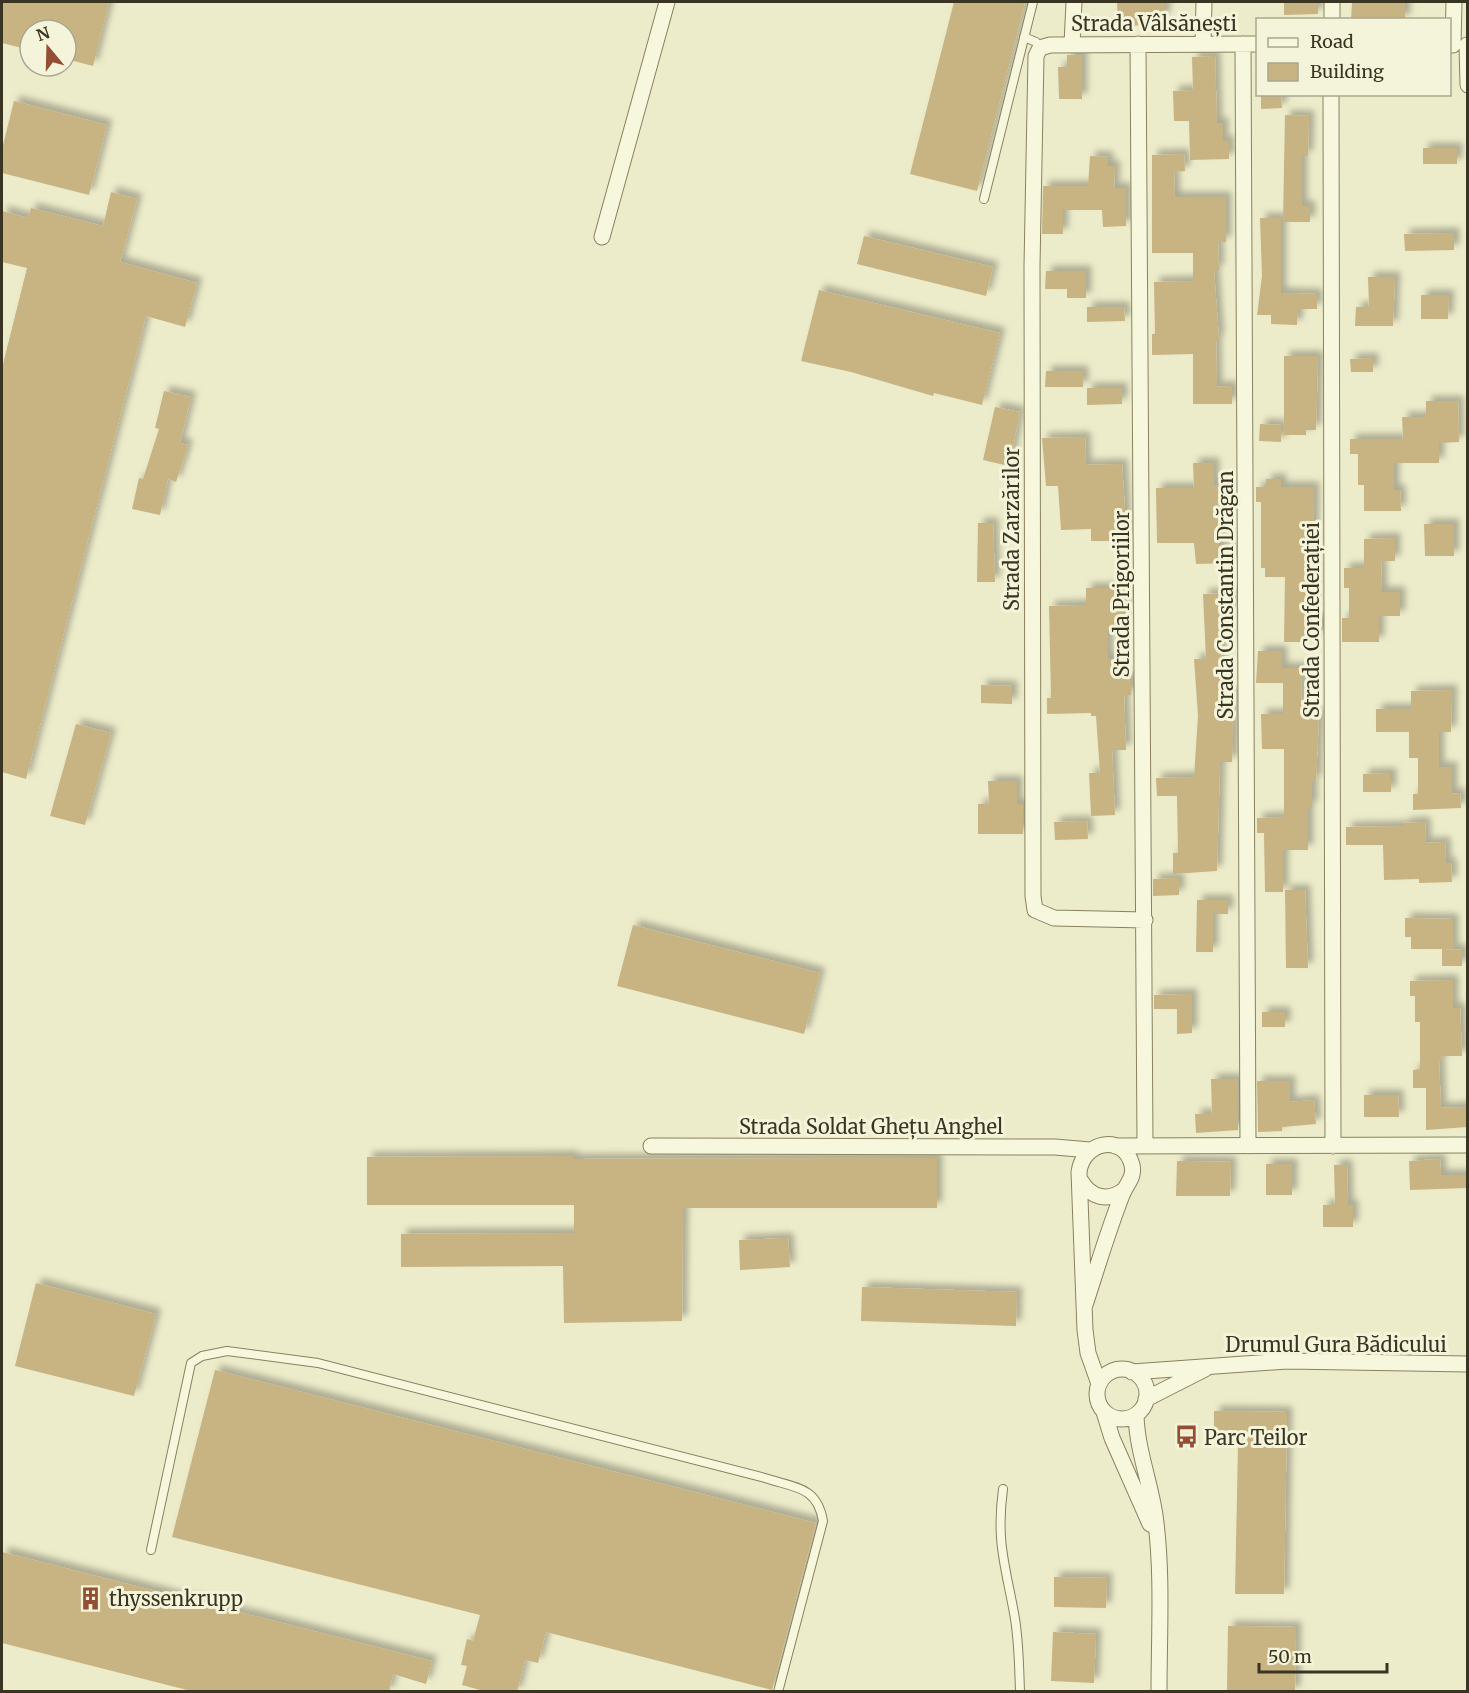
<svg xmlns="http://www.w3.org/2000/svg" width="1469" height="1693" viewBox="0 0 1469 1693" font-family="Merriweather,serif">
<defs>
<filter id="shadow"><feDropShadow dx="5.5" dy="-5.5" stdDeviation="3" flood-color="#0004"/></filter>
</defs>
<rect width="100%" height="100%" fill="#edecca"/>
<path fill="#c8b383" filter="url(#shadow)" d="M2,2H109L93,66L66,59V30H30V50L2,43Z
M954,2H1025L977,191L910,174Z
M1117,2H1165V18H1154V25L1118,26Z
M1284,2H1318V14L1284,15Z
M1352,2H1405V20H1351Z
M1067,55H1082V99H1059L1058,67H1067Z
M1215,56L1217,123H1223V141H1229V159L1190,160L1189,121H1174L1173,91L1193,90L1192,57Z
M1261,94H1281L1282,108L1261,109Z
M14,101L107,125L89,195L2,173V149Z
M1285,115L1309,116L1308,156H1302V206H1310V222H1283Z
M1423,148H1457V164H1423Z
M1184,154L1185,171L1174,172L1175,197H1226V242H1218L1219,270H1214L1219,340H1216L1217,387L1232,386V404H1193V354L1152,355V334H1155L1154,282L1193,281V253H1152V155Z
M1090,156L1108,157V166H1115L1114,188H1126V226L1103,227L1102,210H1063V234H1042L1043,186H1088Z
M111,192L137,199L120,262L197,283L185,327L146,316L26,779L2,772V368L27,268L2,262V211L28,218L31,208L103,226Z
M1260,218H1281V293L1317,294V309H1298L1297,325L1271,324V315H1257L1262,276Z
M1454,233V250L1405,251L1404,234Z
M864,236L993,267L986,296L857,264Z
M1046,271H1086V298H1067V289H1045Z
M1368,277H1395L1393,326H1355L1356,307H1369Z
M819,290L1000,333L982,405L934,393L933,396L851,372L801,361Z
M1421,295H1449L1448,319H1421Z
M1087,307H1124L1125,321L1087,322Z
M1284,356H1318L1316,430H1306V435H1284Z
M1373,358V372H1351L1350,359Z
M1046,371H1083V387H1045Z
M1087,388H1122V404L1087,405Z
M164,391L191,397L180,443L188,445L176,482L168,479L160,515L132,509L139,478L143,479L159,429L155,428Z
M1426,401H1458L1459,442L1439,443V463H1394V490H1400L1401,511H1364V485H1358V454H1350V439H1403L1402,417H1426Z
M995,407L1020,412L1009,466L983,460Z
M1260,424L1281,425V442L1259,441Z
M1085,437L1086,465L1122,464L1127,541H1091V529L1061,530L1058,486H1046L1042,438Z
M1193,463H1214V485H1218L1219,549H1232L1233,563L1196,564L1194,543H1157L1156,488H1194Z
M1266,479H1281V487H1314L1313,620H1322V636H1307V642H1284L1285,577H1265V568H1261V502H1256V487H1266Z
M978,523H993L995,582H977Z
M1424,524H1454V556H1425Z
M1395,538V561H1381L1382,592H1400V616H1379V642H1342V618H1349V588H1344V568H1364V539Z
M1086,588H1127V608H1123V630H1108V659H1118V678H1131V695H1124L1126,750H1112L1115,815L1091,816L1089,773H1100L1096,716H1091V713L1047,714V698H1051L1049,606L1086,605Z
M1232,593L1233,611H1228L1230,640H1221L1222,692H1232L1233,741L1232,762H1220L1217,871L1173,874V853H1178L1177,796H1157L1156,778L1194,777L1198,716L1194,659H1206L1203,594Z
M1258,651H1282V668H1302L1301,713L1319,714L1316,781H1312V807H1308V850H1283V892H1265L1264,833H1257V818L1284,817V749H1262L1261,714H1283V683H1256Z
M981,685L1012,686V704L981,703Z
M1452,690L1451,732H1439V767H1452V794L1460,793L1461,808L1413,810V794H1418V758H1409V732H1376V709H1411V691Z
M76,724L111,733L85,825L50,816Z
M1391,773V792H1363V774Z
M988,781H1017V804H1023V834H978V804H989Z
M1087,821L1088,839L1055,840L1054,822Z
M1425,822L1426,843L1445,842L1446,863H1451L1452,882L1419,883V879L1384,880L1383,845H1346V827L1404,826V823Z
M1179,878V895L1153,896V879Z
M1285,890H1305L1308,968H1286Z
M1197,900H1228V914H1213V952H1196Z
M1405,918L1453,919V949H1411V937H1405Z
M633,925L820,973L804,1034L617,986Z
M1442,949L1462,950V966H1442Z
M1453,980V1008H1460L1462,1056H1441L1442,1061H1439L1441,1108L1467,1107V1127L1426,1130V1088H1413V1070L1420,1069V1022H1415V996H1410V981Z
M1192,994V1033L1177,1034V1009H1154V995Z
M1262,1012H1285V1027H1262Z
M1211,1079H1235L1238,1082V1130L1196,1133L1195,1114H1212Z
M1257,1081H1290V1102L1314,1100L1316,1124L1282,1127V1131L1258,1132Z
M1364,1095H1398L1399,1117H1364Z
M573,1156V1159L937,1158V1208H683L682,1321L564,1323L563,1266L401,1267V1234L574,1233V1205H367V1157Z
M1440,1159L1441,1175H1467V1188L1410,1190L1409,1161Z
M1177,1161L1231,1162L1230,1196H1176Z
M1266,1164H1292V1195H1266Z
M1334,1165H1347L1348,1205H1353V1227H1323V1205H1335Z
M788,1238L790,1267L740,1270L739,1240Z
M36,1283L156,1314L134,1396L15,1366Z
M862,1287L1017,1292L1016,1326L861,1321Z
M215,1370L816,1523L772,1690L546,1632L538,1663L525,1660L517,1692H487L462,1685L467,1666L461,1665L467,1639L473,1641L480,1615L172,1537Z
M1214,1411L1287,1412L1284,1594H1235L1238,1445H1214Z
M2,1552L432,1661L426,1684L393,1674L389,1692H195L2,1643Z
M1054,1577L1107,1578L1106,1608L1054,1607Z
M1228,1626L1296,1627L1295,1692H1227Z
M1053,1632L1096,1634L1094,1683L1051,1681Z"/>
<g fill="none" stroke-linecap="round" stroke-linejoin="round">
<defs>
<path id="service" d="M1024,37L1036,42L1040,48
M984,199L1033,2
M1003,1489C996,1541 1005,1564 1014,1613C1019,1639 1019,1665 1020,1692
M151,1550L191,1363L202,1356L227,1351L318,1363L765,1478C795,1488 817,1486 823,1521L778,1692"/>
<path id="minor" d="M1332,20V2
M1072,44L1074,2
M1138,44L1145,1144
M1203,44L1204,2
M1243,44L1248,1146
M1453,45L1454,2
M1467,45L1468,85
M1331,94L1333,1146
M602,237L667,2
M1145,920L1054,918L1035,910L1033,896L1032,266L1036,56L1040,48L1050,45L1258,44
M651,1146L1055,1147L1090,1150
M1115,1146L1468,1145
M1081,1181C1091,1198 1108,1202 1124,1190
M1085,1305C1097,1268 1108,1231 1122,1195C1126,1184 1135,1178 1132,1165C1124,1133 1083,1141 1079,1172L1085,1330L1088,1353L1099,1384
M1097 1394a25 25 0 1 1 50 0a25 25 0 1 1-50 0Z
M1132,1372L1287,1361L1468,1364
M1146,1399L1205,1369
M1104,1412L1112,1438L1150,1524
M1136,1415C1137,1450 1150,1481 1155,1515C1163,1573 1159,1633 1159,1692"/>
</defs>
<use href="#service" stroke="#89815f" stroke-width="10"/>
<use href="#minor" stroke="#89815f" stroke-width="17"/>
<use href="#service" stroke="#f7f7de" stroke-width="8"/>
<use href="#minor" stroke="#f7f7de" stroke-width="15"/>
</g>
<defs>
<symbol id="bus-bare" viewBox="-9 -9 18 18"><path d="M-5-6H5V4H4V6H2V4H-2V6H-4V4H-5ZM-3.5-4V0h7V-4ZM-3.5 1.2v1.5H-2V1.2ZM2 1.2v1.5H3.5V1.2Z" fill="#944e33" stroke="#f4f4da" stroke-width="2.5" paint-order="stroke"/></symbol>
<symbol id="building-bare" viewBox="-9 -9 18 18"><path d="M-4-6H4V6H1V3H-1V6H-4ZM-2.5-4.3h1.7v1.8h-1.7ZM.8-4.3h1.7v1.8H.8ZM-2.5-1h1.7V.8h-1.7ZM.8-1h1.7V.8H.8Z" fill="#944e33" stroke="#f4f4da" stroke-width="2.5" paint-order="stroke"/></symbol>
</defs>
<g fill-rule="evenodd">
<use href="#bus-bare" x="1170" y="1420" width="33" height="33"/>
<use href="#building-bare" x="74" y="1582" width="33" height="33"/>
</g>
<g text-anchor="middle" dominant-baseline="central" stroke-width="6" stroke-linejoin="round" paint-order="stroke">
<g font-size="20" fill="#3a3422" stroke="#f4f4da">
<text x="1154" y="23">Strada Vâlsănești</text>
<text transform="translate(1011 529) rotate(-90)">Strada Zarzărilor</text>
<text transform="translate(1121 594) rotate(-90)">Strada Prigoriilor</text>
<text transform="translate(1225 595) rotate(-90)">Strada Constantin Drăgan</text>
<text transform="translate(1311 620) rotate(-90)">Strada Confederației</text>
<text x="871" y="1126">Strada Soldat Ghețu Anghel</text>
<text x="1336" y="1344">Drumul Gura Bădicului</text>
</g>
<g font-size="20" fill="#3a3422" stroke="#f4f4da" text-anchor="start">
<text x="1204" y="1437">Parc Teilor</text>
<text x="109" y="1598">thyssenkrupp</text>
</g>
</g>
<rect width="1469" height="1693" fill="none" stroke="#3a3422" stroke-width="6"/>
<rect x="1256" y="18" width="195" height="78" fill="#f4f4da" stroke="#aaa790" stroke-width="1.5"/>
<rect x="1268" y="38" width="30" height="9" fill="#f7f7de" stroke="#aaa790" stroke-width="1.5"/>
<text x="1310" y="48" font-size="18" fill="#3a3422">Road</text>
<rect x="1268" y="63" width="30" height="18" fill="#c8b383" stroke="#aaa790" stroke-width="1.5"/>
<text x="1310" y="78" font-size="18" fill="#3a3422">Building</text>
<g transform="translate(48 48) rotate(341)"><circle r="28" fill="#f4f4da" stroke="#aaa790" stroke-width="1.5"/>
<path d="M0-4.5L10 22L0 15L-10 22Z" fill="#944e33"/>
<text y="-9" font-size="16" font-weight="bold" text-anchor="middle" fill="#3a3422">N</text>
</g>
<path d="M1259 1663v9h128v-9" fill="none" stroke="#3a3422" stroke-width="3"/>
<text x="1268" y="1663" font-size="18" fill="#3a3422" stroke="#f4f4da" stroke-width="4.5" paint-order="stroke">50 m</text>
</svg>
